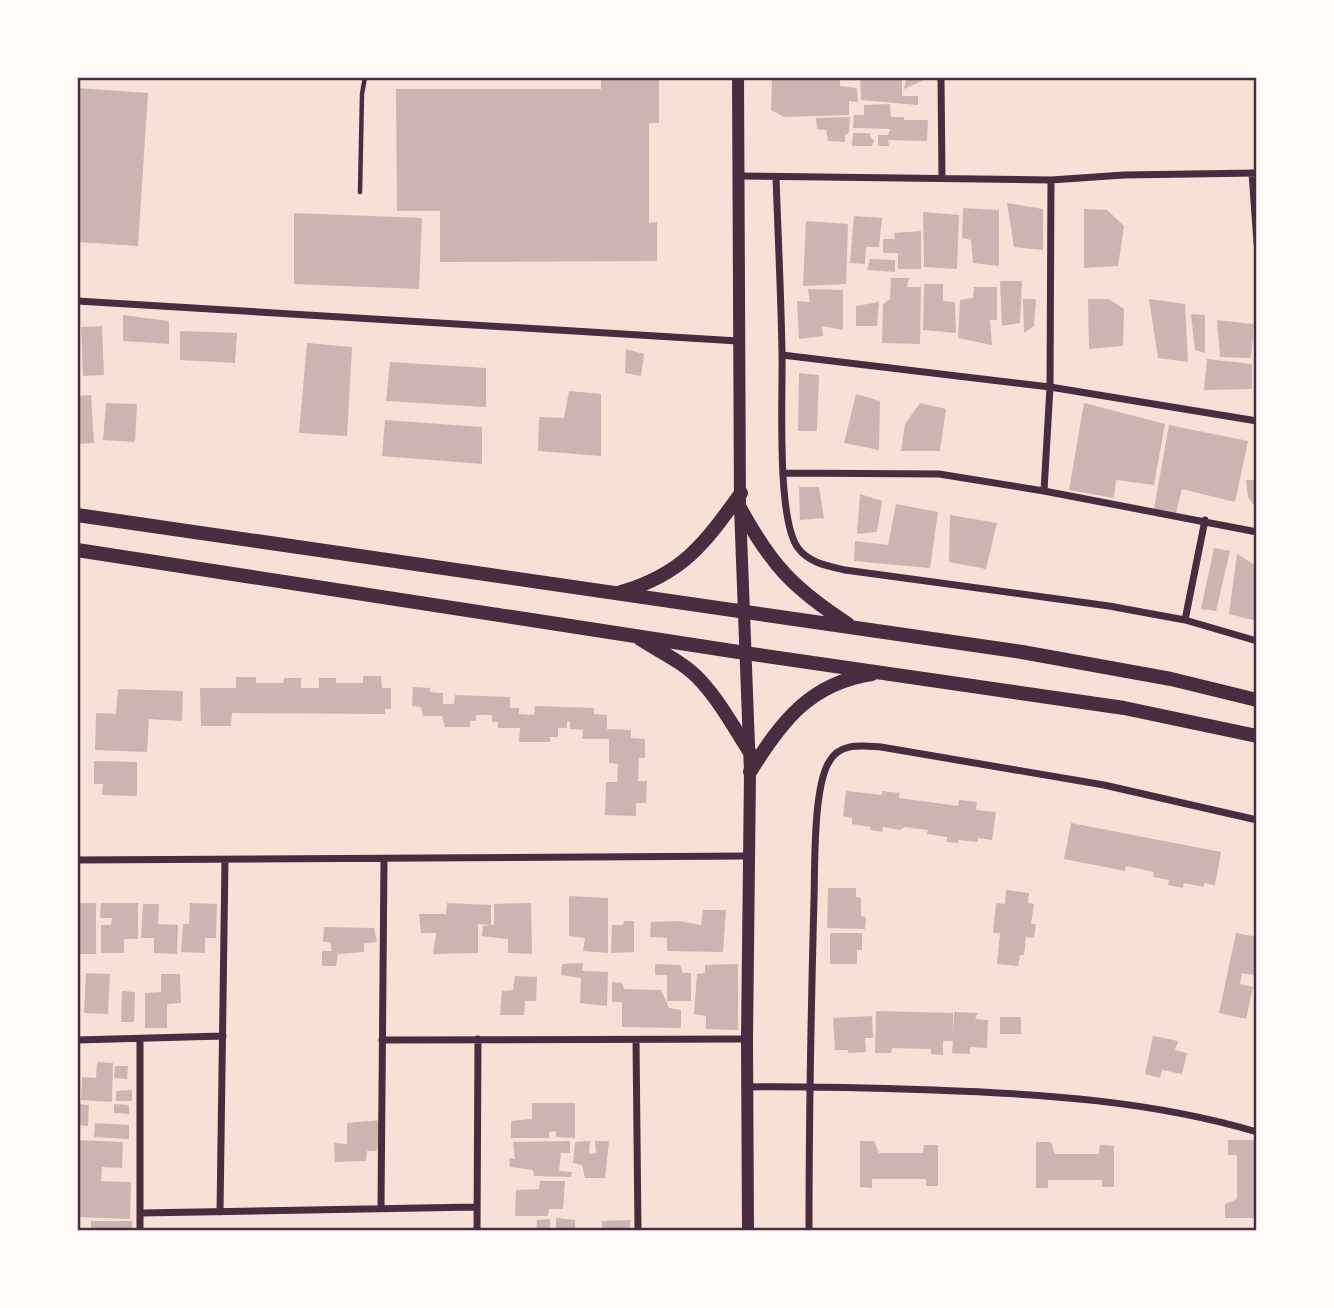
<svg xmlns="http://www.w3.org/2000/svg" width="1334" height="1308" viewBox="0 0 1334 1308" font-family="'Alegreya Sans',sans-serif">
<rect width="100%" height="100%" fill="#f7e1d7"/>
<path fill="#ccb4b1" d="M601,77H659V123H649V223L657,222V261L440,262V211H397L396,89H601Z
M772,77H840V86L857,88L858,102L849,101V115L784,117L771,110Z
M860,77H902V96H918V105L861,100Z
M907,77H924V80L904,89Z
M77,88L148,93L138,246L77,242Z
M890,104L891,117H904V120H928L927,141L888,140L889,146H878V135H888L890,129L853,128L854,115H864V105Z
M850,117L849,133L845,135V142L828,141L826,130L817,129L816,118Z
M853,133H870L871,139L874,140L872,146H852Z
M1007,203L1043,209V250L1014,247Z
M963,208L999,210V266L973,263L971,240L962,238Z
M1084,209L1107,210L1124,226L1118,266L1084,268Z
M923,212L959,215L957,269L924,267Z
M294,213L422,218L419,289L294,284Z
M854,216L882,218L879,247H866L865,264L850,263Z
M806,221L848,224L846,284L803,286Z
M921,231V269H898V253H883V239H895L894,233Z
M870,259L895,260V272L867,270Z
M891,278H909L907,287H921L920,344L882,343L883,304L890,299Z
M1000,281H1022L1020,323L1002,326Z
M924,284H943V301L955,302L956,333L923,330Z
M974,287H997V320H990L992,345L958,338L960,300L973,298Z
M808,289L843,290V330L822,326L823,336L799,339L797,301L810,302Z
M1023,299H1036L1034,326L1024,333Z
M1088,299H1109L1124,309L1123,346L1089,349Z
M1149,299L1185,304L1188,362L1158,358Z
M879,302L877,326H856V306Z
M1191,314L1205,315V353L1195,350Z
M123,315L169,321V344L123,341Z
M1217,320L1254,324L1251,358L1220,357Z
M102,326L104,375L83,376L81,327Z
M180,331L237,333L235,363L180,360Z
M307,343L352,347L347,436L299,433Z
M626,349L644,354L641,376L625,373Z
M1207,359L1252,364V389L1204,390Z
M390,362L486,368V407L386,401Z
M799,373L819,375L817,431H798Z
M569,391L601,394V456L538,451L539,417L564,418Z
M856,394L880,401L879,450L844,443Z
M91,395L94,443L77,444V396Z
M106,403L137,404L135,442L103,440Z
M920,403L946,409L940,451H901L905,424Z
M1084,403L1165,424L1154,485L1116,480L1114,498L1069,490Z
M385,420L482,427V464L382,456Z
M1169,425L1248,441L1235,502L1182,489L1176,513L1154,509Z
M1246,480H1257V510L1248,497Z
M799,487H819L824,518L800,520Z
M860,494L882,501L877,532L857,534Z
M896,504L938,512L930,568L854,561L855,541L888,545Z
M950,515L997,523L986,569L949,562Z
M1214,548L1230,551L1216,611L1201,609Z
M1237,554L1257,566V621L1229,614Z
M363,676H381L382,688H391V709H385V714L232,713L231,726H201L200,688H236V677H256V683H283L284,678H301V688H319V678H336V683H363Z
M413,687L430,688V692L443,693V704H454L455,695L510,697V708H519V714L534,715L535,706L594,708V714L607,715V729L631,730V738L645,739V758H639L638,781H647L646,803H636V816L605,815L606,782H617L618,764L609,763V739H582L583,730L570,729V722L567,721V728H558V737H550V742H519L520,728H498V722H492V715H476V721H470V727H445L442,716H423L421,707L412,706Z
M118,689L183,691L182,721L149,719L147,752L95,750L96,713L116,714Z
M94,761L137,762V796L102,795L103,784H94Z
M846,791L882,795V791L900,793L899,798L958,806L959,800L977,802L976,810L996,812L992,840L978,838V842L958,840V843L947,842V837L927,834L928,830L904,827L900,830L883,827L882,832L871,830L870,827L852,824V818L843,816Z
M1071,823L1221,852L1215,885L1204,883V887L1184,883L1183,888L1168,885L1169,880L1153,877L1154,872L1126,866L1125,871L1064,859Z
M828,888H856V897L861,898V916L866,917L865,929L827,928Z
M1006,890L1029,893L1028,903L1034,904L1031,924H1036L1034,938L1026,937L1024,955H1020L1018,966L997,964L1000,933H993L996,903L1005,904Z
M569,896L608,898V953L583,951L585,938L569,936Z
M77,903H96V954H77Z
M101,903H138V939H124V953H101V925H111L112,918H100Z
M190,903L217,904L216,938H205V953L181,952L183,924H189Z
M447,903L491,905V925H494V904L531,903L532,954L508,953V939L482,936L483,926L491,925L478,924V953L433,954L436,933H421L419,914H446Z
M143,904H159L158,924L178,925L177,954L154,953V938H141Z
M703,910H726L723,952L667,951V938L650,937L651,922L679,921L701,925Z
M624,921H634V952L611,953L612,925H623Z
M324,927L374,928L377,942L364,943V952L338,954L336,966H322V951H332L330,942H323Z
M830,933H862V950H857V964H830Z
M1236,933L1257,937V963L1254,975L1242,973L1240,984L1253,987L1246,1019L1219,1013Z
M583,963L582,971L608,972L607,1006L580,1003L581,978L561,975L562,964Z
M655,964L680,965L683,973H691V1001H667V975H655Z
M738,964V1030L706,1029V1016L694,1014L697,974L705,973V965Z
M86,973L110,974L108,1014L84,1013Z
M161,974H180L181,1003L167,1004V1028H145V993L161,992Z
M515,976L537,977L536,1001H525L524,1015H500L502,991L513,990Z
M612,982L622,983L624,989L661,990L669,1008L681,1010V1028L622,1027V1002H612Z
M122,991L135,992L134,1022H121Z
M876,1011L953,1013V1036L954,1012L978,1013L975,1019L988,1020L987,1048L970,1047V1054L952,1053L953,1041H943V1055L931,1054V1049L892,1048L891,1053H875Z
M872,1016L873,1038H865L866,1052L848,1053V1050H835L833,1018Z
M1000,1017H1021V1034H1000Z
M1153,1036L1178,1041L1175,1050L1187,1053L1182,1074L1162,1070L1160,1078L1145,1074Z
M97,1062L113,1063L112,1102L81,1100L82,1077L96,1078Z
M115,1066H128L127,1079L114,1078Z
M132,1090V1101H116V1091Z
M532,1103H575V1138L556,1137V1131L549,1132V1138H511V1121L532,1119Z
M77,1104L89,1105L88,1126L77,1125Z
M114,1104L129,1105V1114L114,1113Z
M382,1120L377,1151H367L366,1161L335,1162L334,1143L347,1144V1123Z
M95,1123L129,1125V1139L94,1137Z
M77,1140L123,1142L122,1168L102,1167L101,1181L131,1182L130,1219L77,1217Z
M1228,1140H1257V1218H1225V1204L1237,1199V1155H1228Z
M570,1141V1153H561L559,1171L572,1172L571,1177L534,1176L533,1170L510,1167L509,1158L515,1159L513,1142Z
M590,1141L589,1154L596,1153L595,1141H609L605,1178H585L582,1165L573,1163L575,1142Z
M860,1141H874L879,1153H923L924,1145H938V1186H926V1179H872V1188L860,1187Z
M1036,1142H1051L1055,1154H1099L1100,1145L1114,1146V1187H1102V1180H1048V1188H1036Z
M540,1181H565L563,1209H549L548,1216H515L516,1190L539,1189Z
M556,1218L575,1220V1231H556Z
M550,1219V1231H536L537,1220Z
M631,1220L629,1231H589V1228H602V1221Z
M91,1221H132V1231H91Z"/>
<g fill="none" stroke-linecap="round" stroke-linejoin="round">
<path stroke="#4a2c40" stroke-width="4.5" d="M360,192L362,94L365,77"/>
<path stroke="#4a2c40" stroke-width="7" d="M941,77L942,177
M1252,173L1257,243
M739,176L1051,180L1124,175L1257,173
M776,177C778,235 781,294 782,353C783,393 776,518 798,548C809,563 828,566 845,570L1109,606L1185,620L1257,641
M77,301L738,341
M782,355L1050,387L1257,421
M783,473L939,474L1044,491L1050,387L1051,180
M1044,491L1257,532
M1185,620L1205,520
M77,860L749,856
M77,1040L223,1036
M382,1040L747,1039
M636,1040L638,1231
M747,1087C810,1086 872,1088 934,1090C1043,1094 1153,1101 1257,1132
M381,1207L384,859
M220,1212L225,860
M141,1213L476,1207
M140,1231V1040
M477,1231L478,1039
M809,1231C809,1120 811,1010 814,900C815,868 813,788 829,762C840,742 862,746 881,747L1104,785L1257,820"/>
<path stroke="#4a2c40" stroke-width="12" d="M738,77L740,508L750,772L747,1039L748,1231"/>
<path stroke="#4a2c40" stroke-width="14" d="M740,508C772,566 793,588 848,624
M77,515L1022,652L1171,679L1257,700
M77,550L745,653L1124,708L1257,736
M621,592C683,574 705,543 741,493
M640,639C660,652 683,662 699,679C719,700 733,726 749,751
M750,772C781,722 810,683 872,674"/>
</g>
<rect width="1334" height="1308" fill="none" stroke="#fffaf5" stroke-width="158"/>
<rect x="79" y="79" width="1176" height="1150" fill="none" stroke="#4a2c40" stroke-width="2.5"/>
</svg>
